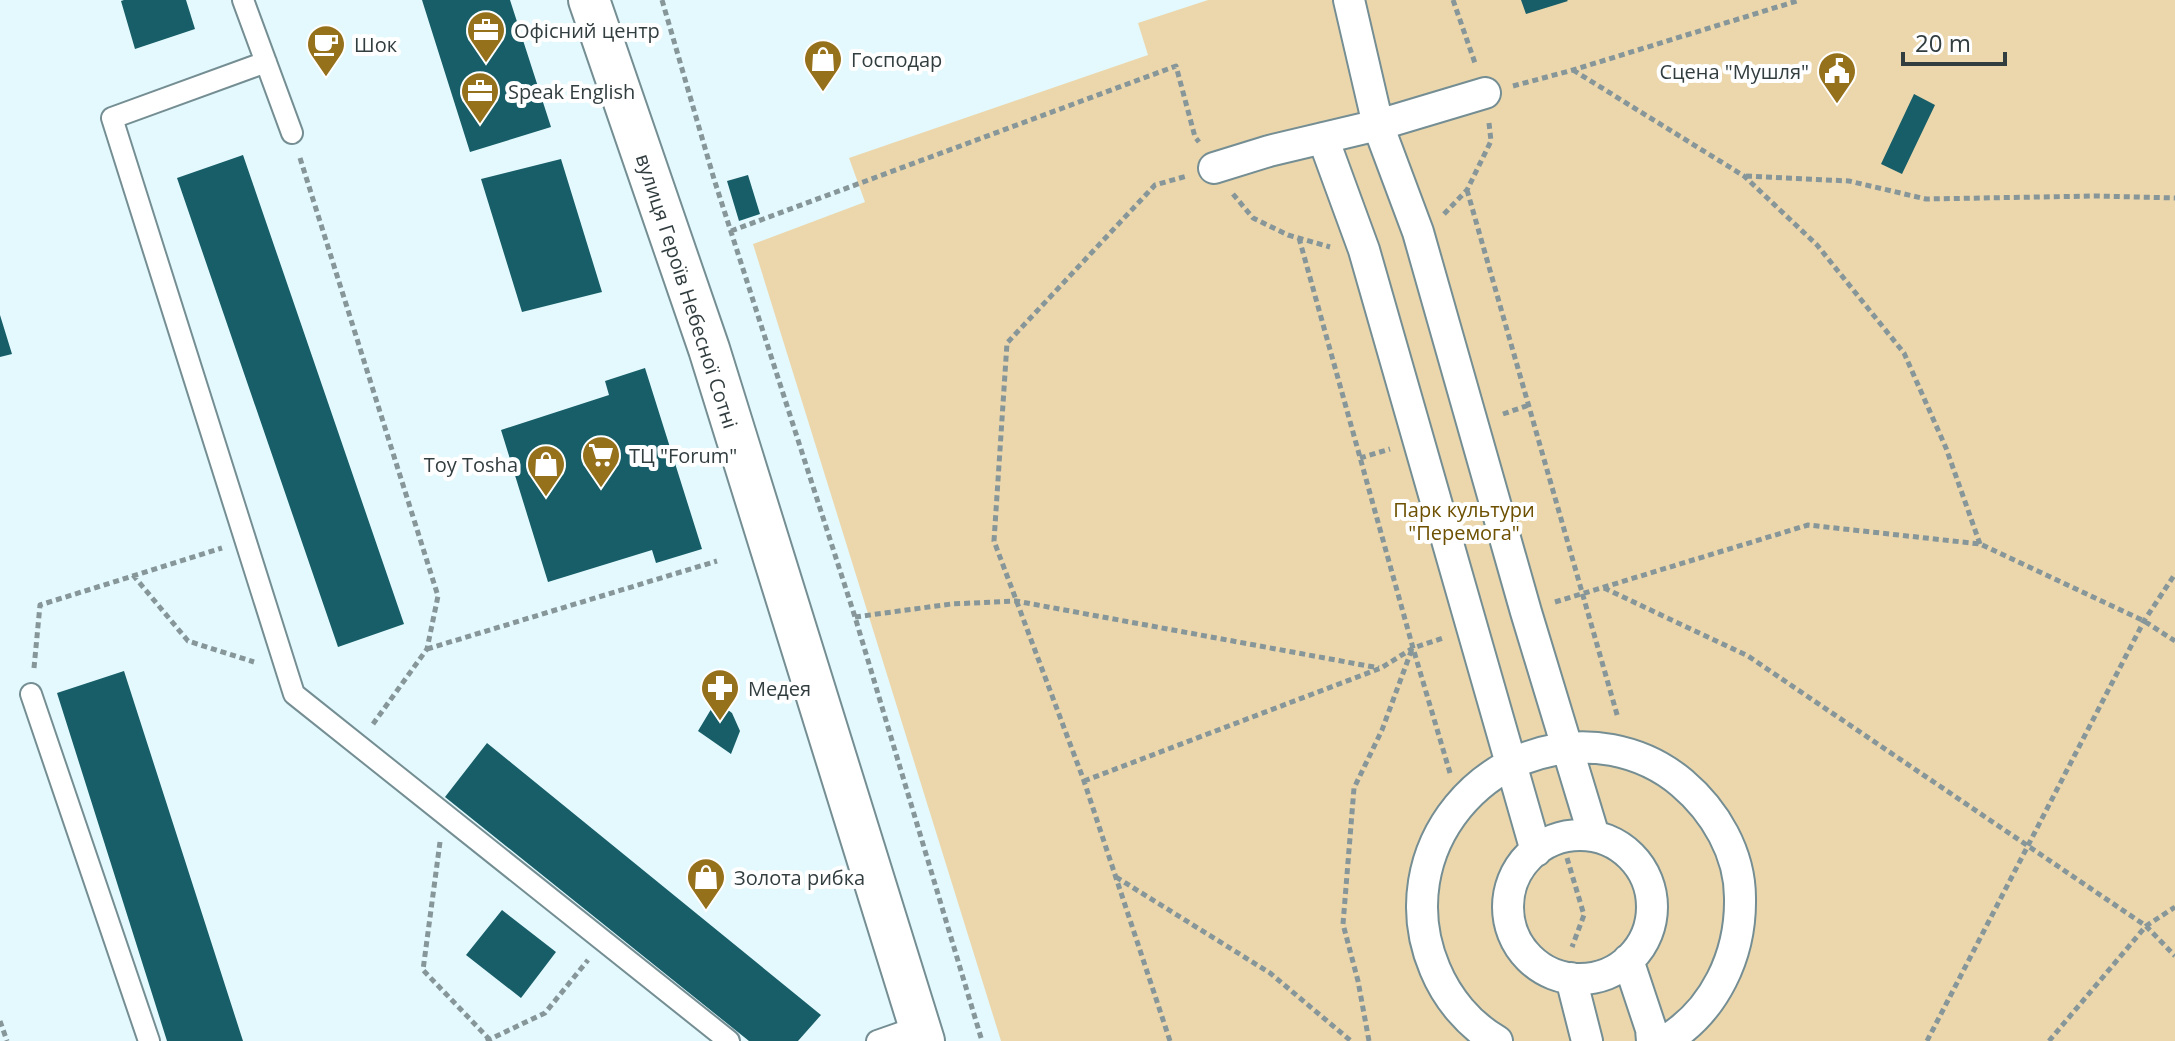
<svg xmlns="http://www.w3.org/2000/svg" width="2175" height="1041" viewBox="0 0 2175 1041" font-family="'Open Sans',sans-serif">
<rect width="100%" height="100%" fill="#e3f9fd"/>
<path fill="#ecd7ad" d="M1208,0H2175V1041H1001L753,244L865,202L849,158L1148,55L1138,23Z"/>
<path fill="#175e68" d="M124,0H186L195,29L135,49L121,1Z
M422,0H510L551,127L470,152Z
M1521,0H1567L1568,1L1526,14Z
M1914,94L1935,105L1902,174L1881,164Z
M243,155L404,624L338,647L177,178Z
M561,159L602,292L522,312L481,179Z
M748,175L760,214L739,221L727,181Z
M0,315L12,354L0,357Z
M645,368L702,549L656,563L652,550L548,582L501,430L609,395L605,381Z
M124,671L243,1041H167L57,693Z
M716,701L732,713L740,731L731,754L698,731Z
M487,743L821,1015L798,1041H749L445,797Z
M502,910L556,952L521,998L466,955Z"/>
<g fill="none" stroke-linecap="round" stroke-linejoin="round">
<defs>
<path id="service" d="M243,0L292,133
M266,62L112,118L294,694L729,1041
M31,694L149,1041
M877,1041L920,1026"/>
<path id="pedestrian" d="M1349,0L1378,125L1418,232L1526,612L1594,836
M1323,138L1364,250L1536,851
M1214,168L1269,151L1378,125L1485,93
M1508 907a72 72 0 1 1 144 0a72 72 0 1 1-144 0Z
M1628,960L1651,1029L1652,1041
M1571,978L1587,1041
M1497,1041C1469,1025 1447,998 1435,969C1385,851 1487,728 1612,750C1638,755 1662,766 1682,783C1715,811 1740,853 1740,898C1741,955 1715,1011 1665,1041"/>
<path id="minor" d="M589,0L709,349L924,1041"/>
</defs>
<use href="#service" stroke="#758e93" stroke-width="24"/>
<use href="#pedestrian" stroke="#758e93" stroke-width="34"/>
<use href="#minor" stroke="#758e93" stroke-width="44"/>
<path stroke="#869699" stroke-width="5" stroke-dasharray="6 4" stroke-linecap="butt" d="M662,0L714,179L855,617L982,1041
M1453,0L1475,63
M1573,70L1744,176L1817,245L1904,353L1946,448L1980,544
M1513,86L1573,70L1800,0
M300,158L438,596L427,649L373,724
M1746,176L1849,181L1926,199L2095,196L2175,198
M1467,190L1618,718
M1233,194L1253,218L1288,235L1330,247
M1444,214L1467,190L1491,141L1489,123
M731,231L1176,66L1195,137L1199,142
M1299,238L1413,648L1450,773
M1503,414L1529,405
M1360,458L1390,449
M133,575L188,641L254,662
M1604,588L1748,656L2146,926L2175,956
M1555,602L1808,525L1980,544L2144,621L2175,641
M855,617L951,604L1016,601L1379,668
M427,649L717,561
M34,668L40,605L222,548
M1084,781L1381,668L1413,648L1443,638
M440,842L423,970L491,1041
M1567,858L1584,915L1572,947
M1116,877L1270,973L1351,1041
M0,1021L7,1041
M486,1041L545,1013L588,960
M1170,1041L1084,781L994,541L1007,343L1155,185L1187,176
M1369,1041L1358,981L1343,924L1354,788L1382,730L1412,649
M1927,1041L2144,621L2175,574
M2049,1041L2146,926L2175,907"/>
<use href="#service" stroke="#fff" stroke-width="20"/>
<use href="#pedestrian" stroke="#fff" stroke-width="30"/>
<use href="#minor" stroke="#fff" stroke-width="40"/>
</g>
<defs>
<symbol id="office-pin" viewBox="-11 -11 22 30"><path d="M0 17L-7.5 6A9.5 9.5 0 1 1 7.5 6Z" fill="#96711b" stroke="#fff"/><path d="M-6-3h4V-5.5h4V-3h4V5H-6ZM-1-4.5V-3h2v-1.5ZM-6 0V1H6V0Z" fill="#fff"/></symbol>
<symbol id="cafe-pin" viewBox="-11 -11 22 30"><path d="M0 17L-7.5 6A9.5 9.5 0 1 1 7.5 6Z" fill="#96711b" stroke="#fff"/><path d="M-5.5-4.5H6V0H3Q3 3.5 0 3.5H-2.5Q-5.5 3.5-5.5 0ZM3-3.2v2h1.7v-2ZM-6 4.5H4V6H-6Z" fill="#fff"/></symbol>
<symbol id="shop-pin" viewBox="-11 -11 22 30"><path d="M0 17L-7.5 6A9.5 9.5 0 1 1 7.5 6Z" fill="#96711b" stroke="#fff"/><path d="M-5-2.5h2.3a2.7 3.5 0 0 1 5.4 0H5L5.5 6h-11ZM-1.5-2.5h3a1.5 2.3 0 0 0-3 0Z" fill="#fff"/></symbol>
<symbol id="civic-pin" viewBox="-11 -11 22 30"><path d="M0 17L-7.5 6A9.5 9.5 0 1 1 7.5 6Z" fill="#96711b" stroke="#fff"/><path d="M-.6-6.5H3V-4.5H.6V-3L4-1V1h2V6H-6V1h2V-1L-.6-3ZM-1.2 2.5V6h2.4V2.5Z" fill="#fff"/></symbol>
<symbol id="supermarket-pin" viewBox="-11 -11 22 30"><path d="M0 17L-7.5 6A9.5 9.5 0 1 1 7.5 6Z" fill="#96711b" stroke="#fff"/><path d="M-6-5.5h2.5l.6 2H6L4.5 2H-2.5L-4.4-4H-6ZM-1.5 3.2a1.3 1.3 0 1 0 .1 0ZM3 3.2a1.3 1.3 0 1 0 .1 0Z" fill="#fff"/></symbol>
<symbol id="pharmacy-pin" viewBox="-11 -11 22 30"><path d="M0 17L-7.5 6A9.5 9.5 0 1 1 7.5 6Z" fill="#96711b" stroke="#fff"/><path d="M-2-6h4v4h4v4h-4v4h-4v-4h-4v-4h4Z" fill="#fff"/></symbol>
</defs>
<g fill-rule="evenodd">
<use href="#office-pin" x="464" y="8" width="44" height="60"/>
<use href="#cafe-pin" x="304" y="22" width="44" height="60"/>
<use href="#shop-pin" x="801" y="37" width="44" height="60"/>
<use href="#civic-pin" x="1815" y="49" width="44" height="60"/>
<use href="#office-pin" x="458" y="69" width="44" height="60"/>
<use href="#supermarket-pin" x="579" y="433" width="44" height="60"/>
<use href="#shop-pin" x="524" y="442" width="44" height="60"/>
<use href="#pharmacy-pin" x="698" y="666" width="44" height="60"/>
<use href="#shop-pin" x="684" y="855" width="44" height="60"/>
</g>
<g text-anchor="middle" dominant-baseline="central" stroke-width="8" stroke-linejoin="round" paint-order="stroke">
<g font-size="20" fill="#323d3f" stroke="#fff" text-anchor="start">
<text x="514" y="30">Офісний центр</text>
<text x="354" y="44">Шок</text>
<text x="851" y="59">Господар</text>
<text x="1809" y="71" text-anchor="end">Сцена "Мушля"</text>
<text x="508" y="91">Speak English</text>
<text x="629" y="455">ТЦ "Forum"</text>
<text x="518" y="464" text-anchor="end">Toy Tosha</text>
<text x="748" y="688">Медея</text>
<text x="734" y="877">Золота рибка</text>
</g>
<g font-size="20" fill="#323d3f" stroke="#fff">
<text transform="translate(687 291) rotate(72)">вулиця Героїв Небесної Сотні</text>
</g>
<g font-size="20" fill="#6d5000" stroke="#fff">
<text x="1464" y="509">Парк культури<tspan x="1464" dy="23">"Перемога"</tspan></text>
</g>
</g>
<path d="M1903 52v12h102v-12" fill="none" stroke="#323d3f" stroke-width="4"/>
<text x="1915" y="52" font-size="24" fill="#323d3f" stroke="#ffffff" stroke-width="6" paint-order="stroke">20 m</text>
</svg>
